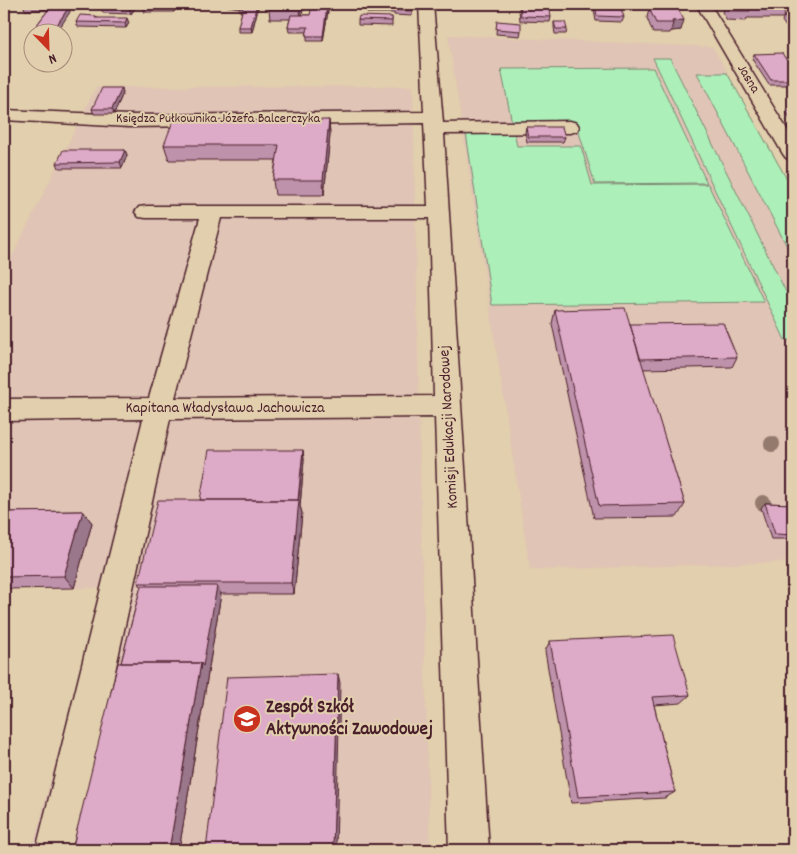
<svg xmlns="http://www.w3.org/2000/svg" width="797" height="854" viewBox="0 0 797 854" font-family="Dekko,sans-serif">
<rect width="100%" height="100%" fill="#e2cfad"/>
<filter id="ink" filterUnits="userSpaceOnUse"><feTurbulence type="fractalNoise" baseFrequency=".02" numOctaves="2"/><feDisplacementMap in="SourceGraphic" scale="10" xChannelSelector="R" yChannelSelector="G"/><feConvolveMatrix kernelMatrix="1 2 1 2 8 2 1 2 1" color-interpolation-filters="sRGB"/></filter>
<g filter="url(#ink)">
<path fill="#e0c4b5" d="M448,35L713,47L793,190V562L530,570Z
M413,86L421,512L430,850H32L102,588L4,589V273L96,87Z"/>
<path fill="#acefb8" stroke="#7b8772" d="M653,58H670L793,306V340H785Z
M653,68L707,183L595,184L576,123H512L501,69Z
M697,73H727L793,190V258Z
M514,132L517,146H581L592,185L708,184L764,302L492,305L466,133Z"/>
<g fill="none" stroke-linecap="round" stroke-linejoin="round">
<defs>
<path id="minor" d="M419,4H433L443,123L570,121L577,123L579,127L577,131L570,133L444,134L489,850H449L435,417L170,419L76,850H36L143,419L4,421V399L149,398L200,218H146L139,217L135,212L139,207L146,206H428L424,123L129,127L4,120V110L129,115L424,112ZM221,218H429L434,396L175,398Z
M696,4H710L793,139V160L786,158L783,154Z
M767,4H793V8L769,7Z"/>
</defs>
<use href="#minor" stroke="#4a1f2b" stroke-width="3"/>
<use href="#minor" fill="#e2cfad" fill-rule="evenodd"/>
</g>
<g fill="#947a6d">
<circle cx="772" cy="444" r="8"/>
<circle cx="763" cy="503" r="8"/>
</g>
<path fill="#be92ab" stroke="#4a1f2b" d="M23,4H65L63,6L70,12L32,32V39L30,34L48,10H25Z
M100,4H138L131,14L103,13Z
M178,4L174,12H144L143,7Z
M227,4H259L252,32H238V27L242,12H240V8L227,6Z
M413,4L412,16L394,15V13H367L366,8Z
M520,4L551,17L550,22L520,21L519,9Z
M725,4H784L787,8L783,18H747L746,21L727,20L722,12Z
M304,5L302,15H310L328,11L323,41H307V32H289L288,27L290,19H270L269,9Z
M595,5L624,17L622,22L596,21L594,10Z
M665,7L681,30L671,31L670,33H653L647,18L649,8Z
M96,16L97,18L129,23L126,28L78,27L76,22Z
M784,16H793V33H790L782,21Z
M392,17V26L358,25V20Z
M497,22L521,31L520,36L496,34Z
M554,22L567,29L566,34H555L554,27Z
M754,54L785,58H793V85H769L752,59Z
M123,93L114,114H94L92,109Z
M791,102H793V124L786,112Z
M329,120L330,135L324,195H275L273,180L276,160H169L164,145Z
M526,127L565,137L563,142H527L525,132Z
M125,150L127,155L122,168H59L57,163Z
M555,310L630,324L737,357L732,367L643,369L685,504L677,517L594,518L552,324Z
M303,450L304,460L300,506L302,513L294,594H221L179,850H72L141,586L138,583Z
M765,503L793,504V539H771L761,508Z
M83,511L92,523L74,588L4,589V512Z
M550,641L690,695L681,703L654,705L675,792L665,798L571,803L545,651Z"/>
<path fill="#9b778b" stroke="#4a1f2b" d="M58,4H65L60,10Z
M128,4H138L131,14Z
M174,4H178L174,12L173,7Z
M257,4H259L252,32L251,27Z
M301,4H304V5L301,19L300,9Z
M327,6L328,11L323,41V36Z
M69,7L70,12L57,32H52Z
M127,18L129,23L126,28L125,23Z
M684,20L681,30L671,31L673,23L672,21Z
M122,88L123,93L114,114L112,109Z
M329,120L330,135L324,195L323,180Z
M125,150L127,155L122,168L120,162Z
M303,450L304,460L300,506L302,513L294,594L291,583Z
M83,511L92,523L74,588L64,576Z
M217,586L221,594L179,850H169L201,663Z
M338,674L340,683L336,850H333Z"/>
<path fill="#ddaac7" stroke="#4a1f2b" d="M144,4H174L173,7H143Z
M240,4H257L251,27H238L243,7H239Z
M270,4H301L300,9H269Z
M367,4H412V11L394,10V8H366Z
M520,4H549L551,17L521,16Z
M726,4H784L787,8H748L750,11H730Z
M52,5L69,7L52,32H32V34H30Z
M312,5L327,6L323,36H306L308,27H288L291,15H310Z
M595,5L620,6L624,17L597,16Z
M665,7L678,9L684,20L672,21L673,23H656L649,8Z
M80,15L96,16L95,18H127L125,23L76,22Z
M359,16L392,17V21L358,20Z
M784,16H793V28H792Z
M497,21L521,23V31L496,29Z
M554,22H565L567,29H556Z
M782,53L785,58H793V80H771L754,54Z
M102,88H122L112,109H92Z
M329,120L323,180H273L279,145H164L173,121Z
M526,127H562L565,137H528Z
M63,150H125L120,162L57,163Z
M625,308L685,504L599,506L555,310Z
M723,323L737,357L640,359L630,324Z
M209,450H303L298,500H200Z
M158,500H299L291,583H138Z
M765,503L793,504V535L775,534Z
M83,511L64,576L4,577V512Z
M141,586H217L203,666L201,663H121Z
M673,635L690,695L652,697L675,792L578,797L550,641Z
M118,663H201L169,850H72Z
M338,674L333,850H206L227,677Z"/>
</g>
<defs>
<symbol id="school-disc" viewBox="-11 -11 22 22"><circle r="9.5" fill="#c8321e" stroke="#e2cfad"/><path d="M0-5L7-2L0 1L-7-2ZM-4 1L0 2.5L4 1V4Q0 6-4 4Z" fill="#fff"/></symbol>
</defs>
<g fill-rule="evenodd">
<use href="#school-disc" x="231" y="703" width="32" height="32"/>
</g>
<g text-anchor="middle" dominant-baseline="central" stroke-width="4" stroke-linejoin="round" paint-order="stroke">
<g font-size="14" fill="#4a1f2b" stroke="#e2cfad">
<text transform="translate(748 79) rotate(59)">Jasna</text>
<text x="218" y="119">Księdza Pułkownika Józefa Balcerczyka</text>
</g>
<g font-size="16" fill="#4a1f2b" stroke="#e2cfad">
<text x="225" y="408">Kapitana Władysława Jachowicza</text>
<text transform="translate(449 427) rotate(-93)">Komisji Edukacji Narodowej</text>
</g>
<g font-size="19" font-weight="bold" fill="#4a1f2b" stroke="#e2cfad" text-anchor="start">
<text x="266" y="708">Zespół Szkół<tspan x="266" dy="22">Aktywności Zawodowej</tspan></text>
</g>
</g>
<rect width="797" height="854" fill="none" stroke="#e2cfad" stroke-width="20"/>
<rect x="10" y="10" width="777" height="834" fill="none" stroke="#4a1f2b" stroke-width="2" filter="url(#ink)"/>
<g transform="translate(48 48) rotate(157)"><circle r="24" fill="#e2cfad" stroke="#a58979"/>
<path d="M0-4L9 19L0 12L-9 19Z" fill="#c8321e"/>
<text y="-8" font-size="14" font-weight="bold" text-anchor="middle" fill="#4a1f2b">N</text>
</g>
</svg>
